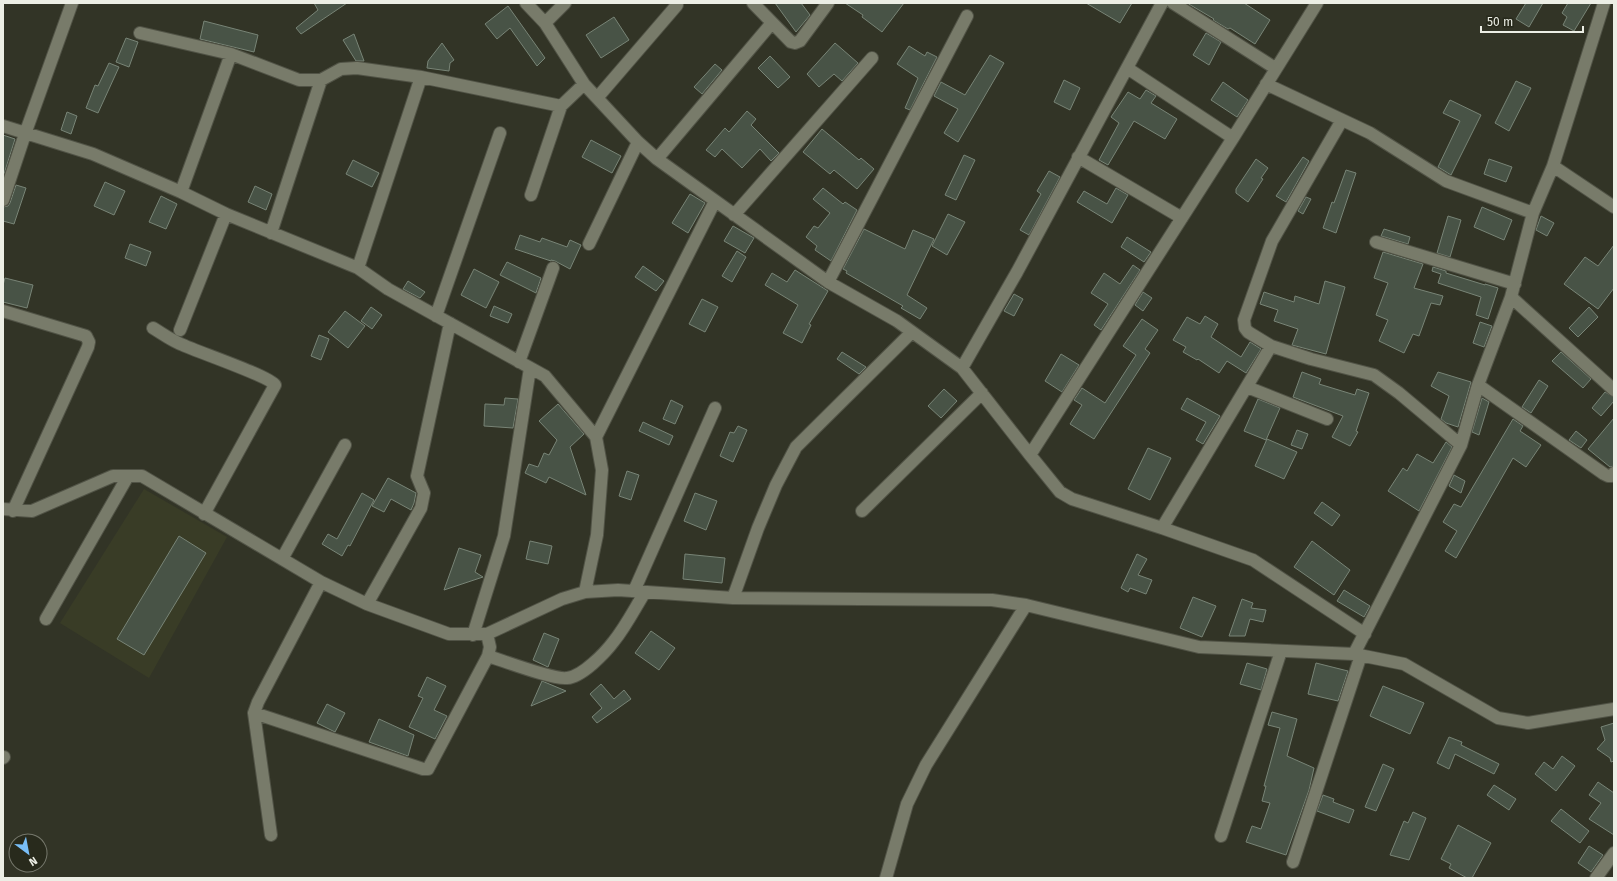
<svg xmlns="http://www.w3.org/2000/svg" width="1617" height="881" viewBox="0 0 1617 881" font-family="'Fira Sans',sans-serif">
<rect width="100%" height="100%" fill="#323426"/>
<path fill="#393c26" d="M144,489L227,537L149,678L60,623Z"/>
<path fill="#485346" stroke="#788476" d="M314,3H347L301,34L296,28L318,10Z
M775,3H801L810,15L796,32Z
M845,3H904L882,32L862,17L863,15Z
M1086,3H1132L1120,23Z
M1187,3H1244L1270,20L1255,44L1230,28L1228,29L1213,20L1214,19Z
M1526,3H1543L1529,27L1516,19Z
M1568,3H1591L1574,31L1563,25L1567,17L1562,13Z
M508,6L545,58L537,66L510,28L497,39L485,24Z
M614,17L629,40L601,58L586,35Z
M204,21L258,35L254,52L200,39Z
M1206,33L1221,42L1209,65L1193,55Z
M354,34L364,61H356L343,40Z
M126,38L138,42L129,67L116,62Z
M442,43L454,60L450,63L449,71L427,68L428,61Z
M835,43L858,63L842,81L834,74L819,87L807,74Z
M909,46L925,56L927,52L937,57L910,110L905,108L918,78L897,64Z
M990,55L1004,63L958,142L944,133L958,109L934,96L941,82L965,95Z
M770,56L790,77L778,88L758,68Z
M109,63L119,67L98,113L86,108L95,85L98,86Z
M715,64L722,70L702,94L694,87Z
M1064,80L1080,88L1070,110L1054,102Z
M1516,81L1531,88L1509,131L1495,123Z
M1223,82L1248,100L1237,117L1211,100Z
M1146,90L1156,96L1151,103L1177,119L1165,139L1134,121L1108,165L1099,160L1119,123L1111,117L1128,92L1140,99Z
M1450,100L1481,115L1451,175L1438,167L1460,121L1443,113Z
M747,111L756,119L751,125L779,153L771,161L760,149L742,168L722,149L715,157L706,150L725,128L729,132Z
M67,112L77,116L71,134L61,130Z
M822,129L859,160L861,158L874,169L857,189L834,170L830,174L803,152Z
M3,135L15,139L4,174H3Z
M591,140L621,156L612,173L582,157Z
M964,155L975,160L956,200L945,195Z
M1303,157L1309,161L1286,202L1276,196Z
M1256,159L1268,168L1261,178L1263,179L1248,202L1236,193V189Z
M1489,159L1512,167L1506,182L1484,174Z
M353,160L379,173L372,187L346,174Z
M1346,170L1356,173L1336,233L1323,228L1332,202L1334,203Z
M1049,171L1060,177L1029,235L1020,230L1041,194L1037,191Z
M105,182L125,191L114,215L94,206Z
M16,185L26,188L14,224L3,221V207L8,206L10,203Z
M255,186L272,194L266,210L248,202Z
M823,188L843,204L845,202L857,210L831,261L815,250L817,246L806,237L814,226L818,228L830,213L813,199Z
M1116,188L1128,195L1112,223L1077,202L1084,191L1107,204Z
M690,194L705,203L688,233L672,223Z
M161,196L177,204L166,229L149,222Z
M1306,197L1311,199L1303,214L1298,211Z
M1482,207L1512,220L1504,240L1474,227Z
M948,214L965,222L947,255L932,246Z
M1448,216L1461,220L1450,257L1437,253Z
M1541,216L1554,223L1547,236L1536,230Z
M733,226L754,238L745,253L724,241Z
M864,229L905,249L913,230L934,239L907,295L927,308L920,319L901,308L903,306L846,273L847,271L843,269Z
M1384,229L1410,237L1408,244L1381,236Z
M520,235L540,242L542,238L567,247L570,240L581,245L570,269L555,261L551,260V261L515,249Z
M1127,237L1151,252L1144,262L1121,247Z
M130,244L151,252L146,266L125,258Z
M1614,245V288L1598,309L1564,284L1585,257L1598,266Z
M737,251L746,257L732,282L722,276Z
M1383,252L1423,264L1414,288L1443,296L1440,305L1431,303L1419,336L1413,334L1404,353L1379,341L1388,320L1376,315L1388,283L1374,278Z
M507,262L541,278L536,293L500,275Z
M1133,265L1140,270L1101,330L1094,325L1108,304L1091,293L1104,273L1120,284Z
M643,266L664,281L656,291L635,277Z
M1433,267L1446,271V273L1485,285V284L1498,288L1488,319L1476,315L1481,297L1438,283L1441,274L1432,271Z
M474,269L499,282L486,308L461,295Z
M795,270L828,291L809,324L811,325L802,343L783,333L798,305L765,285L772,273L787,282Z
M5,278L33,285L27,308L3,302V285Z
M408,281L425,292L420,298L403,289Z
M1325,281L1345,287L1326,354L1292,345L1298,329L1274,321L1278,310L1260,304L1264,292L1294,302L1295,296L1319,304Z
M1143,292L1152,298L1143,311L1135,305Z
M1014,294L1023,299L1014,316L1004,311Z
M702,299L718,307L705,332L689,324Z
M494,306L512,314L508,323L490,316Z
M371,307L382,315L372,329L361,321Z
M1589,307L1598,317L1578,337L1569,328Z
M345,311L365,326L348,348L328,332Z
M1205,316L1218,324L1211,337L1241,357L1250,342L1261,349L1246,373L1227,361L1219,373L1198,359L1197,360L1183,352L1186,347L1173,340L1187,317L1200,324Z
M1142,319L1158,330L1145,349L1150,353L1094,439L1070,424L1082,405L1074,400L1082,388L1105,403L1136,355L1123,346Z
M1480,322L1492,326L1484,347L1473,343Z
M319,335L329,339L321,360L311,356Z
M842,352L866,367L859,374L837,359Z
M1561,352L1591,379L1583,388L1552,361Z
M1061,354L1079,365L1062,392L1045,381Z
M1302,372L1321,379L1319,384L1355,395L1357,389L1369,393L1356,431L1358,432L1350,446L1332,437L1343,416L1293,397Z
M1438,372L1471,382L1458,427L1446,423L1441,419L1449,396L1431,386Z
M1539,380L1548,386L1531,413L1522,407Z
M944,389L957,401L941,418L928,406Z
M1605,392L1614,397V401L1601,416L1592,408Z
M505,398L518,399L513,428L484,426L485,404L504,405Z
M1187,398L1220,416L1203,444L1196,440L1206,422L1181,409Z
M1482,398L1489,402L1479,435L1472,432Z
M1258,399L1280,408L1266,440L1244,431Z
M671,400L683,406L675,424L663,419Z
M558,404L584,434L570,447L586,495L549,477L546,483L525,473L529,464L538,467L544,453L549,455L557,440L539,421Z
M1614,418V466L1610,467L1588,449Z
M1513,419L1523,426L1520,431L1541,445L1526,467L1513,458L1456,558L1445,551L1457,531L1443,522L1454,504L1461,507Z
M643,422L673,436L669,445L639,431Z
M738,426L747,430L733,462L720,456L730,432L734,433Z
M1297,430L1308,434L1302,449L1291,445Z
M1576,431L1587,440L1581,448L1569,440Z
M1267,439L1297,452L1284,479L1255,466Z
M1446,442L1452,447L1419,511L1388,491L1403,468L1407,471L1417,454L1433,463Z
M1148,448L1171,458L1150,500L1128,489Z
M627,471L639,475L631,500L619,496Z
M1454,475L1465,481L1461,493L1449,486Z
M388,478L416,493L414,503L411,510L391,499L384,512L372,506Z
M362,493L374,500L350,546L348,545L342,556L322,544L328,534L337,539Z
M695,493L717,501L706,530L684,521Z
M1322,502L1340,515L1332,526L1314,513Z
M179,536L206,553L144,655L117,639Z
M530,541L552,546L548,564L526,559Z
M1312,541L1350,570L1334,595L1294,567Z
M459,548L481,555L475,572L483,577L444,590Z
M685,554L725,558L722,583L683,579Z
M1137,554L1147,559L1138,575L1152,580L1146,594L1130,588L1128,592L1121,588Z
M1344,590L1370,606L1364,617L1337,601Z
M1193,597L1216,606L1202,637L1180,628Z
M1242,599L1253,603L1251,608L1266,610L1263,622L1250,619L1245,636H1229Z
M651,631L675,648L659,670L635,653Z
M544,633L559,639L548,667L533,660Z
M1247,663L1267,669L1261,690L1240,684Z
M1316,663L1348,671L1338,701L1308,694Z
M427,677L446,686L434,710L447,716L435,739L409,727L423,698L418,696Z
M542,681L566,691L531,706Z
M601,684L614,699L624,690L631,699L597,723L592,717L602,708L590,694Z
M1383,686L1424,703L1410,734L1370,716Z
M327,704L345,713L335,732L317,723Z
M1272,712L1297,719L1287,756L1314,768L1309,790L1286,855L1246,842L1252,826L1261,829L1270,803L1262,801L1266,786H1264L1280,728L1268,725Z
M379,719L414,735L408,756L369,742Z
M1614,723V761L1611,762L1610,758L1597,749L1605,740L1601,727Z
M1449,737L1462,742L1461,745L1499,764L1494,774L1455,754L1449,769L1437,763Z
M1562,756L1575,766L1556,791L1535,774L1544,762L1553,769Z
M1383,764L1394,769L1376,811L1365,807Z
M1598,782L1614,793V835L1589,819L1601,803L1589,795Z
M1494,785L1516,799L1509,810L1487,795Z
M1323,795L1334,799L1333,802L1354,810L1349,823L1317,811Z
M1561,809L1589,831L1580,843L1551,821Z
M1413,812L1426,818L1409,860L1390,855L1404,821L1408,823Z
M1458,825L1491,843L1472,878H1467L1449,868L1451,864L1441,859Z
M1589,846L1603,855L1591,872L1578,863Z"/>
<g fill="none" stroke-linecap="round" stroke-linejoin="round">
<defs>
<path id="street" d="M526,3L545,23L584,84L638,142L657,159L828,282L897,321L962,368L1030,455L1060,492L1072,499L1162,528L1253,560L1365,634
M753,3L791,42L795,43L800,41L828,3
M1173,3L1275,68
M545,23L565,3
M140,33L231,54L299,80H321L341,69L357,68L421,77L561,106
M1127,68L1233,138
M1266,84L1370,133L1446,181L1533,213
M597,98L677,5
M1342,120L1272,241L1244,320L1245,328L1248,332L1271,346L1311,359L1374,375L1399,393L1461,445
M3,126L93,154L181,192L226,214L358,268L388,289L545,376L596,437L602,470L597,535L585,592
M1078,157L1182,218
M657,159L771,24
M1553,166L1614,207
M181,192L231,54
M531,195L561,106L584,84
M3,200L25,134L72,3
M734,215L872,58
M271,233L321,80
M1376,242L1515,284
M589,244L638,142
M358,268L421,77
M828,282L967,16
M1511,297L1614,390
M3,311L86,336L89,342L88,347L13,511
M436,316L500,133
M153,328C163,334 172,341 183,345C198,352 269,376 275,385L204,514
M180,330L226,214
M519,362L553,268
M962,368L1017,272L1162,3
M1478,385L1604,474L1608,476H1612L1614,473
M1247,387L1327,419
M596,437L715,201
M1030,455L1233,138L1317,3
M3,509L32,511L113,476H142L321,582L367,604L449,634H487L562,599L585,592L618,590L733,598L992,600L1026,605L1199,647L1354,654L1404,664L1498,718L1528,723L1614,709
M862,511L982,393
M1162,528L1271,346
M282,559L345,445
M634,591L715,408
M733,598L758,528L776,485L796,447L912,332
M367,604L421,508L424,493L417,476L450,323
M46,619L128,476
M473,635L504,536L530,368
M1354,654L1461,445L1478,385L1511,297L1533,213L1553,166L1604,3
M488,656C504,661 554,680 567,678C582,677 605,653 614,641C626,626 635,608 645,592
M254,713L423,769H428L488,656L490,647L487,634
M3,758L4,757
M271,835L254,713L258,702L321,582
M1221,836L1281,651
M1293,862L1361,655
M886,878L907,804L926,765L1026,605
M1596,878L1614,853"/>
</defs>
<use href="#street" stroke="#515346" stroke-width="14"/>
<use href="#street" stroke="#787b6a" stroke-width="12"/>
</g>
<rect width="1617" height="881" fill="none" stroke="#eceee5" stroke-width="8"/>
<g transform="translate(28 853) rotate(148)"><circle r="19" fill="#282a1c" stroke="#76786c"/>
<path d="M0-3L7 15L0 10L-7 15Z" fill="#79bff8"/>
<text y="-6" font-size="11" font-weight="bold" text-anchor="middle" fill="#eceee5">N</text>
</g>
<path d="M1481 26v6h102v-6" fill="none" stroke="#eceee5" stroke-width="2"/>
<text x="1487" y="26" font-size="12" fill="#eceee5" stroke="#282a1c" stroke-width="3" paint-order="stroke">50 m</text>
</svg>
